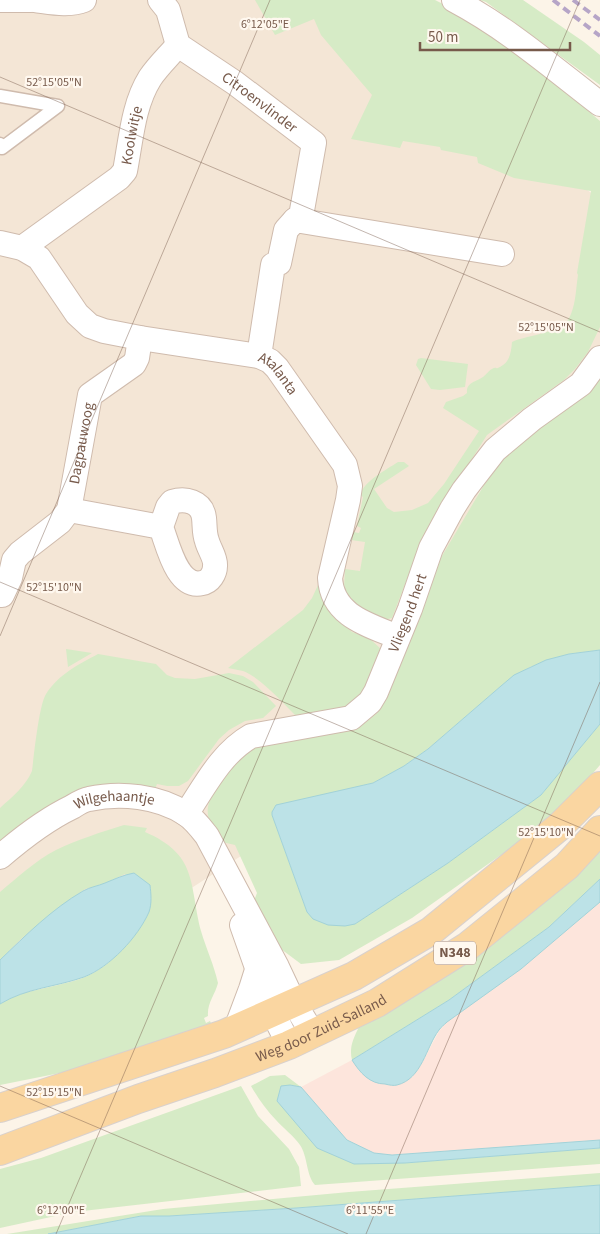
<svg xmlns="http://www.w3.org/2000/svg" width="600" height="1234" viewBox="0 0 600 1234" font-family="'Source Sans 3',sans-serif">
<rect width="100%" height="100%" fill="#fcf4e8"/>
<path fill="#f4e6d6" d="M0,0H334L594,195L600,204V373L584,392L540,428L483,483L360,779L0,1012Z"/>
<path fill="#fde5dc" d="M600,902V1140L392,1155L374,1153L347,1140L301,1087L352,1060L358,1069L397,1085L412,1077L422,1063L439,1031L447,1022L521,969Z"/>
<path fill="#d6ebc6" d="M255,0H435C494,28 551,78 600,121V327L588,352L575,369L564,380L487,435L424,535L392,618L384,620L370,616L351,601L344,588L345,569L360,571L365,542L351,540L353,532L359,533L361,528L357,526L363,497L360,495C364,481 386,470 398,462H404L409,466L374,489L387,508L394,512L412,510L428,503L444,484L479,431L443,408L446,402L463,396L467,393C466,382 476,382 483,377C486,375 489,370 492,369C498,366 494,370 500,367C510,362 511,352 512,342C529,334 564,334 571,314C576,302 576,287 578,275L577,273L591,191L514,178L478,163L477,157L441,150L440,147L403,141L400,148L351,139L372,95L321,35L314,19L275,35Z
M480,0H523L584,42L600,55V85L486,2Z
M421,358L468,364L465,387L440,390L431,389L416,365L418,359Z
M600,371V650L569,654L530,667L501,686L428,749L404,766L373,783L333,793L272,815L307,912L355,924L448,863L541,795L600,724V765L557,815L412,918L339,960L301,964L277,946L252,906L257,893L235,845L222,842C205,817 202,810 219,784C225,776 229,766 236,759C260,734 317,740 349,730C362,726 371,719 380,710L439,561L484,485L507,454L584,394Z
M319,583H322L334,615L352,632L369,638L381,649L361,697L346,708L297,717C284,704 260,677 243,671C238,670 233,669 228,668L303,610L312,598Z
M66,649L92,653L68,667Z
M98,654L156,664L167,675L175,678L195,679L229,673L243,676L253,682L276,706L263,718L245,721L229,730L219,739L188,781L179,786H167L157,784L155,789L130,785L0,842V808C13,796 25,787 32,771C34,755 39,705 46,694C59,674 79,664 98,654Z
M124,825L147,828L145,832C198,855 189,883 201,931C206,948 214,965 218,983C215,995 207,1003 208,1016L204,1018L206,1023L210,1021L213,1028L115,1062L0,1085V1004C26,988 57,988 85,977C114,965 144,930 151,900L125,874L102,885L85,889L57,909L21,939L0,960V892C18,877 35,861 56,850C77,840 101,832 124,825Z
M600,845V879L549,927L449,1000L352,1060C349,1048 353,1039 359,1027Z
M285,1075L301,1087L290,1085L317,1148L405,1163L600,1148V1164L315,1185C306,1175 308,1157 300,1145C294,1136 283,1128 276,1120C266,1110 258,1098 251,1086L270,1076Z
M241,1086L258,1116L289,1149L299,1167L301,1186L74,1212L0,1228V1169L41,1158Z
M600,1173V1185L296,1208L169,1216H141L48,1234H7L163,1209L349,1192Z"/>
<path fill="#bce2e7" stroke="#a2d2d8" d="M600,650V724L541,795L448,863L355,924L345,926L328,925L313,919L307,912L272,815V812L276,805L373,783L404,766L428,749L501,686L514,675L546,660L569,654Z
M134,873L150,885C151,894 152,903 149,912C138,937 110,967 84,977C56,987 26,988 0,1004V960C26,935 52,909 83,891C90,887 98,886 105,883C115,879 123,875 134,873Z
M600,879V902L521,969L447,1022C444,1025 441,1027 439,1030C426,1047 422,1079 397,1085C394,1086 389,1085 385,1084C370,1084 360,1073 352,1060L449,1000L549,927Z
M290,1085L301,1087L347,1140L374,1153L392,1155L600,1140V1148L405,1163L354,1164L317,1148L277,1101L281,1086Z
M600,1185V1234H48L141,1216H169L296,1208Z"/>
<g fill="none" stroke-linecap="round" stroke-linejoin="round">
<defs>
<path id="service" d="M0,96L58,106L2,148L0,144"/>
<g id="minor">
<path d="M0,0H31"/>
<path d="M35,0C51,2 69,6 84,0"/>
<path id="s1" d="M160,0L168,10L178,45L235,83L314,143L301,216L295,220"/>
<path d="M454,0C507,28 552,67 600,104"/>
<path id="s2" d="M0,243L22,248L39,258L77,314L90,326L104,331L140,338L259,356L270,361L277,368L345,465L350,486L348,500L330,578C332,616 369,625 398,637"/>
<path id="s3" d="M22,248L119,178L125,171C131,140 133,105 150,78C158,66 169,56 178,45"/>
<path d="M259,356L273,265L279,263L286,230L295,220L502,254"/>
<path d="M69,510L161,527C168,545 177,589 202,583C210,582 215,573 215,566C216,558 209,549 207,541C204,533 205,526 204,518C202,501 185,498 172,502L168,507L161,527"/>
<path id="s4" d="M0,595H2L10,578L14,560L20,553L60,522L69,510L90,395L134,364L137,358L140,338"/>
<path id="s5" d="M186,814C205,786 221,753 251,736L351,718L370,702L376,692L410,609L431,548L452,509L464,490L495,450L532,419L581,384L600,358"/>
<path id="s6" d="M0,857C22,838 45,820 72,807C77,804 83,800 89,799C120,792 159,796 186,814C194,819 200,827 207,836L277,967L294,1003L313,1034"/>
<path d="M242,925L273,1013L289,1045"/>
<path d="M236,1029L251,989L257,970"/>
</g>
<g id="primary">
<path d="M0,1108L224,1034L354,976L431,931L560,826L600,786"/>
<path id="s7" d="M0,1151L138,1099L215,1073L289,1045L377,1003L468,946L567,866L600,830"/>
</g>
</defs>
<use href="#service" stroke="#cfbbad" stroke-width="15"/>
<use href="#minor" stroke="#cfbbad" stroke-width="26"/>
<use href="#primary" stroke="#d9d1cd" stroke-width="30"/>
<use href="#service" stroke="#fff" stroke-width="12"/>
<use href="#minor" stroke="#fff" stroke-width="24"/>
<use href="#primary" stroke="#fad6a1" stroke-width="28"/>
<path stroke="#b6a5c7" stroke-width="4" stroke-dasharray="8 5" stroke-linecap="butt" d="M553,0L600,36
M573,0L600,20"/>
</g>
<path fill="none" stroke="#775a4b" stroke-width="1" stroke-opacity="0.45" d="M0,77L600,332M0,582L600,836M0,636L270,0M0,1086L348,1234M56,1234L580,0M366,1234L600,682"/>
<g text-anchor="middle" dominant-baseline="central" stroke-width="4.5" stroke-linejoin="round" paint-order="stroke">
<rect fill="#fff8ef" stroke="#a0897c" stroke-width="1" x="434" y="941.5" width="42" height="23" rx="4"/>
<g font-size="14" font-weight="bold" fill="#775a4b">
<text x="455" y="953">N348</text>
</g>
<g font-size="15" fill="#775a4b" stroke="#fff8ef">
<text stroke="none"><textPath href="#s1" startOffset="149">Citroenvlinder</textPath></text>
<text stroke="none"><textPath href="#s3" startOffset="165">Koolwitje</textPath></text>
<text stroke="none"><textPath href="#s2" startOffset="326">Atalanta</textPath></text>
<text stroke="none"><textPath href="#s4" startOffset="182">Dagpauwoog</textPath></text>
<text stroke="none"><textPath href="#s5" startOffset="326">Vliegend hert</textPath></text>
<text stroke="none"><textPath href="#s6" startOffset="132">Wilgehaantje</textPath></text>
<text stroke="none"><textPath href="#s7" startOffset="344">Weg door Zuid-Salland</textPath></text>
</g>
</g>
<g font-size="12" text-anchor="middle" fill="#775a4b" stroke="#fff8ef" stroke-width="4.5" stroke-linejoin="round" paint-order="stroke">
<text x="265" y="28">6°12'05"E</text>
<text x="54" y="86">52°15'05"N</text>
<text x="546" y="331">52°15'05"N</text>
<text x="54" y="591">52°15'10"N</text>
<text x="546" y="836">52°15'10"N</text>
<text x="54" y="1096">52°15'15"N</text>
<text x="61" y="1214">6°12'00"E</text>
<text x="370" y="1214">6°11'55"E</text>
</g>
<path d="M420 42v8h150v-8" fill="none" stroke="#775a4b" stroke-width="2.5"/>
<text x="428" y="42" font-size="15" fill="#775a4b" stroke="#fff8ef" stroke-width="4" paint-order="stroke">50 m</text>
</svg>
